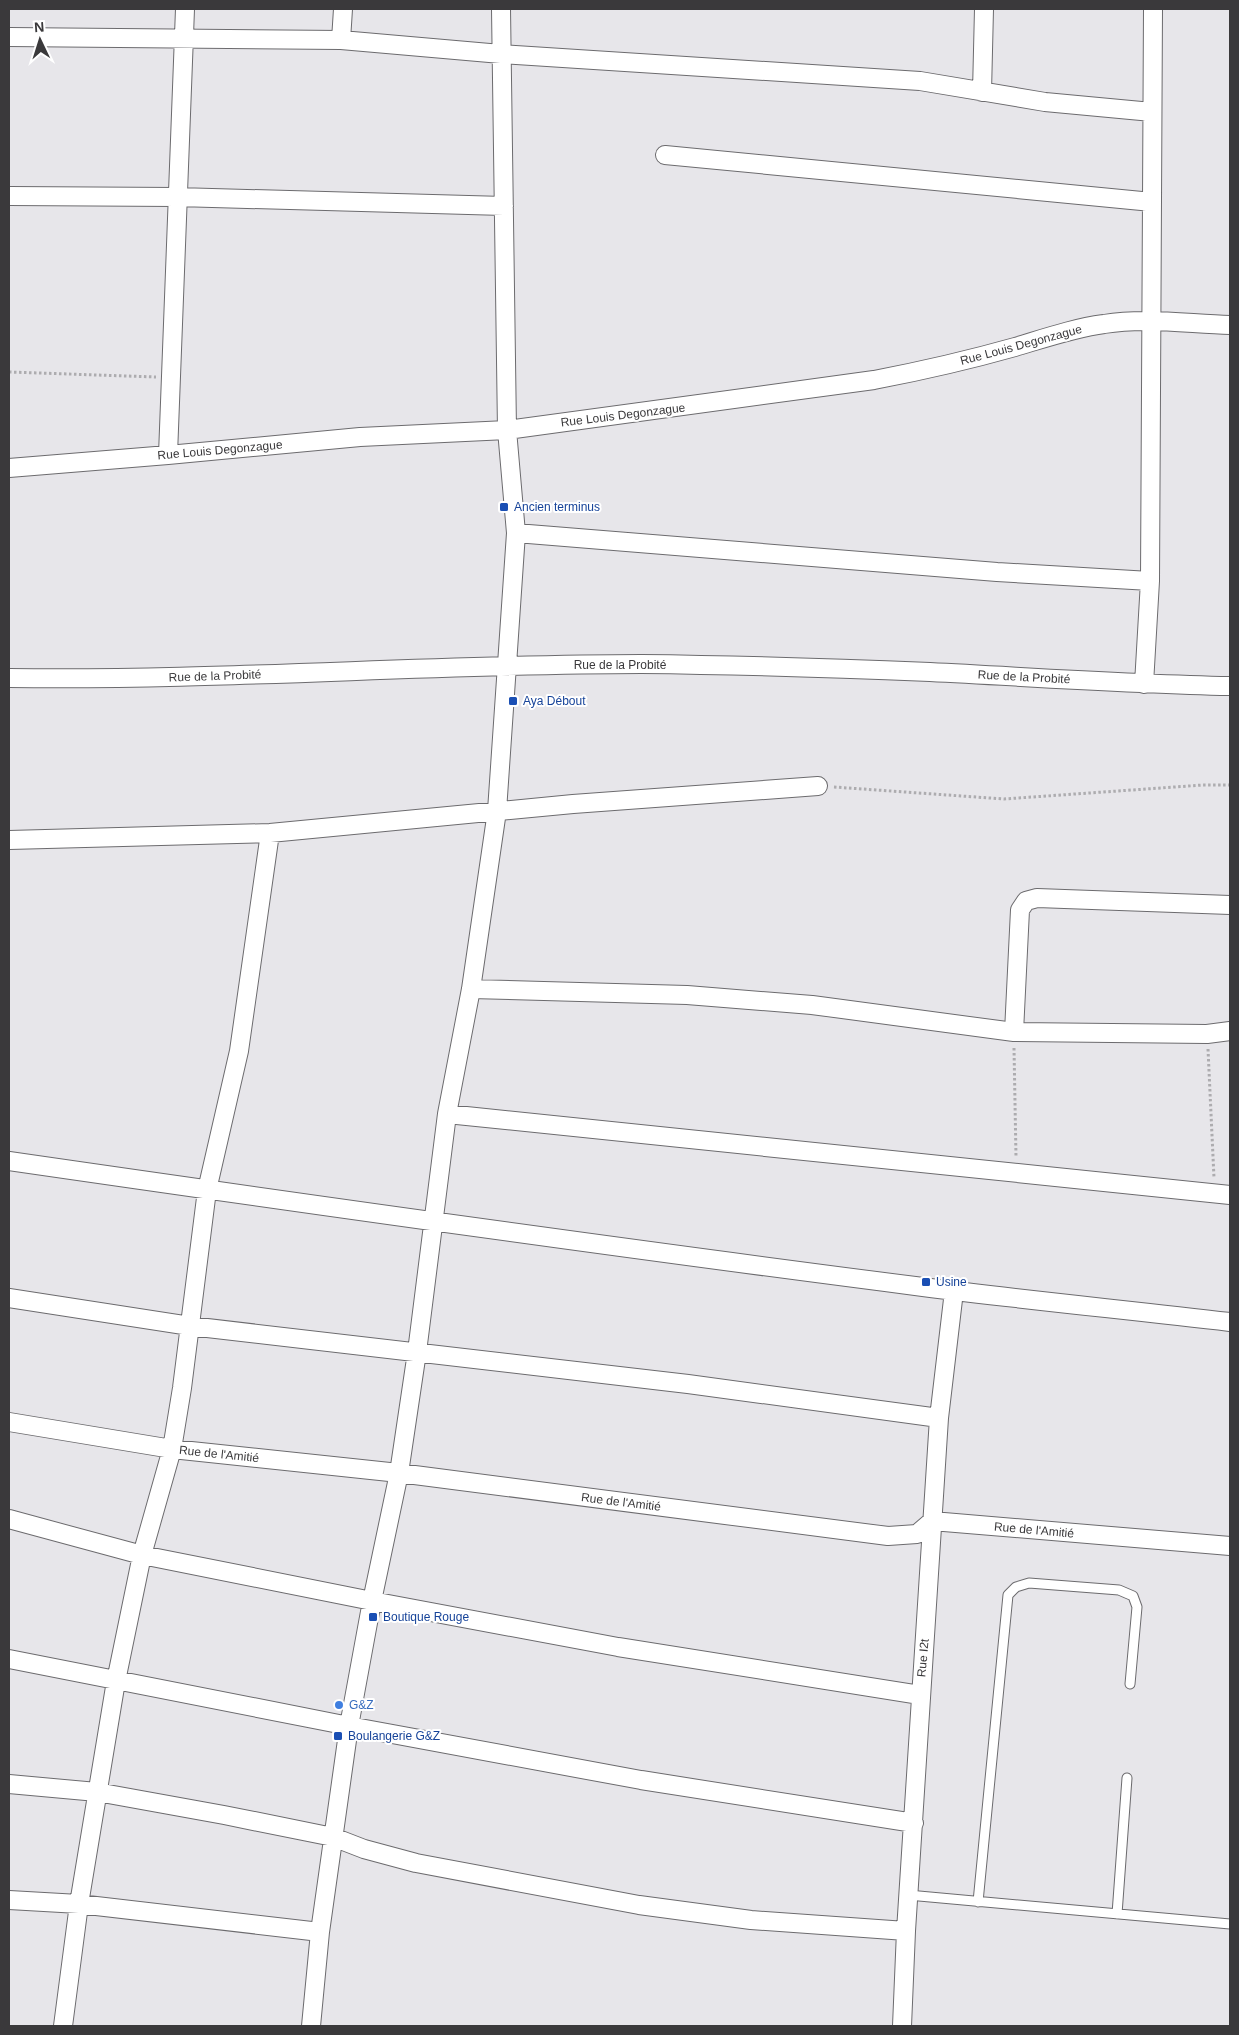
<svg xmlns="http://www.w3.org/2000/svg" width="1239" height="2035" viewBox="0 0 1239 2035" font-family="Helvetica,sans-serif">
<rect width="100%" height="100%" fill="#e7e6ea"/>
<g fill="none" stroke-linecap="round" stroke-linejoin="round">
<defs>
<path id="service" d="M908,1895L1230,1924
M978,1902L1008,1595L1016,1587L1029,1583L1119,1590L1133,1596L1137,1607L1130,1684
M1117,1914L1127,1778"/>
<path id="minor" d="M9,37L341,40L501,54L920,81L1045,102L1152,112
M341,40L343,9
M982,92L984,9
M665,155L1152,202
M9,196L177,197L504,206
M168,455L185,9
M9,468L168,455L360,437L507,430L874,380C921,371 969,360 1015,347C1045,338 1074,328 1104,324C1146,317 1189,324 1230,325
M516,533L997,572L1150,581L1144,684
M1150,581L1153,9
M9,678C220,681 430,664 641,664C737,665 833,668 930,672C1030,677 1130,684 1230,686
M9,840L270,833L573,804L818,786
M471,989L687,995L812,1005L1014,1032L1207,1034L1230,1031
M1014,1032L1020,910L1026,901L1037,898L1230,905
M447,1114L1230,1195
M9,1161C313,1205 618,1248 923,1287C1025,1300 1128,1310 1230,1322
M9,1298L190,1326L688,1384L939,1418
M9,1422L172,1449L399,1473L888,1536L917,1534L932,1521L1230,1546
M9,1519L142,1555L372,1601L618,1647L920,1695
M9,1659L349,1726L641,1780L914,1823
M9,1784L97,1792L224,1815L333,1837L364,1849L416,1863L639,1905L751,1920L906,1931
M9,1900L79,1904L320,1932
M63,2026L79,1904L116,1681L142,1555L172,1449L182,1388L207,1190L239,1051L270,833
M311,2026L320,1932L349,1726L372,1601L399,1473L417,1352L447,1114L471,989L497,811L516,533L507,430L501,9
M902,2026L906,1931L939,1418L954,1291"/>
</defs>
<use href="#service" stroke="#6c6b6e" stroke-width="11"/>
<use href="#minor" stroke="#6c6b6e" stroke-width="20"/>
<path stroke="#adacaf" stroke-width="3" stroke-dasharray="2.5 2.5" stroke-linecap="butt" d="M9,372L156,377
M834,787L1004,799L1203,785H1230
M1014,1048L1016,1157
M1208,1049L1214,1178"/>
<use href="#service" stroke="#fff" stroke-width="9"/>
<use href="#minor" stroke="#fff" stroke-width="18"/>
</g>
<g fill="#1a4fb4" stroke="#fff" stroke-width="2">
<rect x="499" y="502" width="10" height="10" rx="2.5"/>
<rect x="508" y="696" width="10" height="10" rx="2.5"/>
<rect x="921" y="1277" width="10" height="10" rx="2.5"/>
<rect x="368" y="1612" width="10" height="10" rx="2.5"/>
<rect x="333" y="1731" width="10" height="10" rx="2.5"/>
</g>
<circle fill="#3f7fe0" stroke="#fff" stroke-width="2" cx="339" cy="1705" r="5"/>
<g text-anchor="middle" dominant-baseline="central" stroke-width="4" stroke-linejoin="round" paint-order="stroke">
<g font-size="12" fill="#3a393b" stroke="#fff">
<text transform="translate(1021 345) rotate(-15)">Rue Louis Degonzague</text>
<text transform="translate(623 415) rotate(-7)">Rue Louis Degonzague</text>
<text transform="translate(220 450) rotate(-5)">Rue Louis Degonzague</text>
<text x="620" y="665">Rue de la Probité</text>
<text transform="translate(215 676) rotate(-2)">Rue de la Probité</text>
<text transform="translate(1024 677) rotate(3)">Rue de la Probité</text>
<text transform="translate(219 1454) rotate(6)">Rue de l'Amitié</text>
<text transform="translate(621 1502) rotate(7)">Rue de l'Amitié</text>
<text transform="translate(1034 1530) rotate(5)">Rue de l'Amitié</text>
<text transform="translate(923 1658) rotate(-85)">Rue I2t</text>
</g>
<g font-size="12" fill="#164399" stroke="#fff" text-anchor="start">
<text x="514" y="507">Ancien terminus</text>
<text x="523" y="701">Aya Débout</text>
<text x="936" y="1282">Usine</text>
<text x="383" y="1617">Boutique Rouge</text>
<text x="348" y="1736">Boulangerie G&amp;Z</text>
</g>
<g font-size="12" fill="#366cbe" stroke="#fff" text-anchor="start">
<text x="349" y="1705">G&amp;Z</text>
</g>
</g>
<rect width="1239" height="2035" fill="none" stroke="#3a393b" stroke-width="20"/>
<g transform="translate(40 40) rotate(356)" stroke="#ffffff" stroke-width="4" paint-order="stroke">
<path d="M0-4L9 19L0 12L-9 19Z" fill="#3a393b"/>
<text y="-8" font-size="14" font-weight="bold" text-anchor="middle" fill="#3a393b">N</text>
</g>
</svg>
